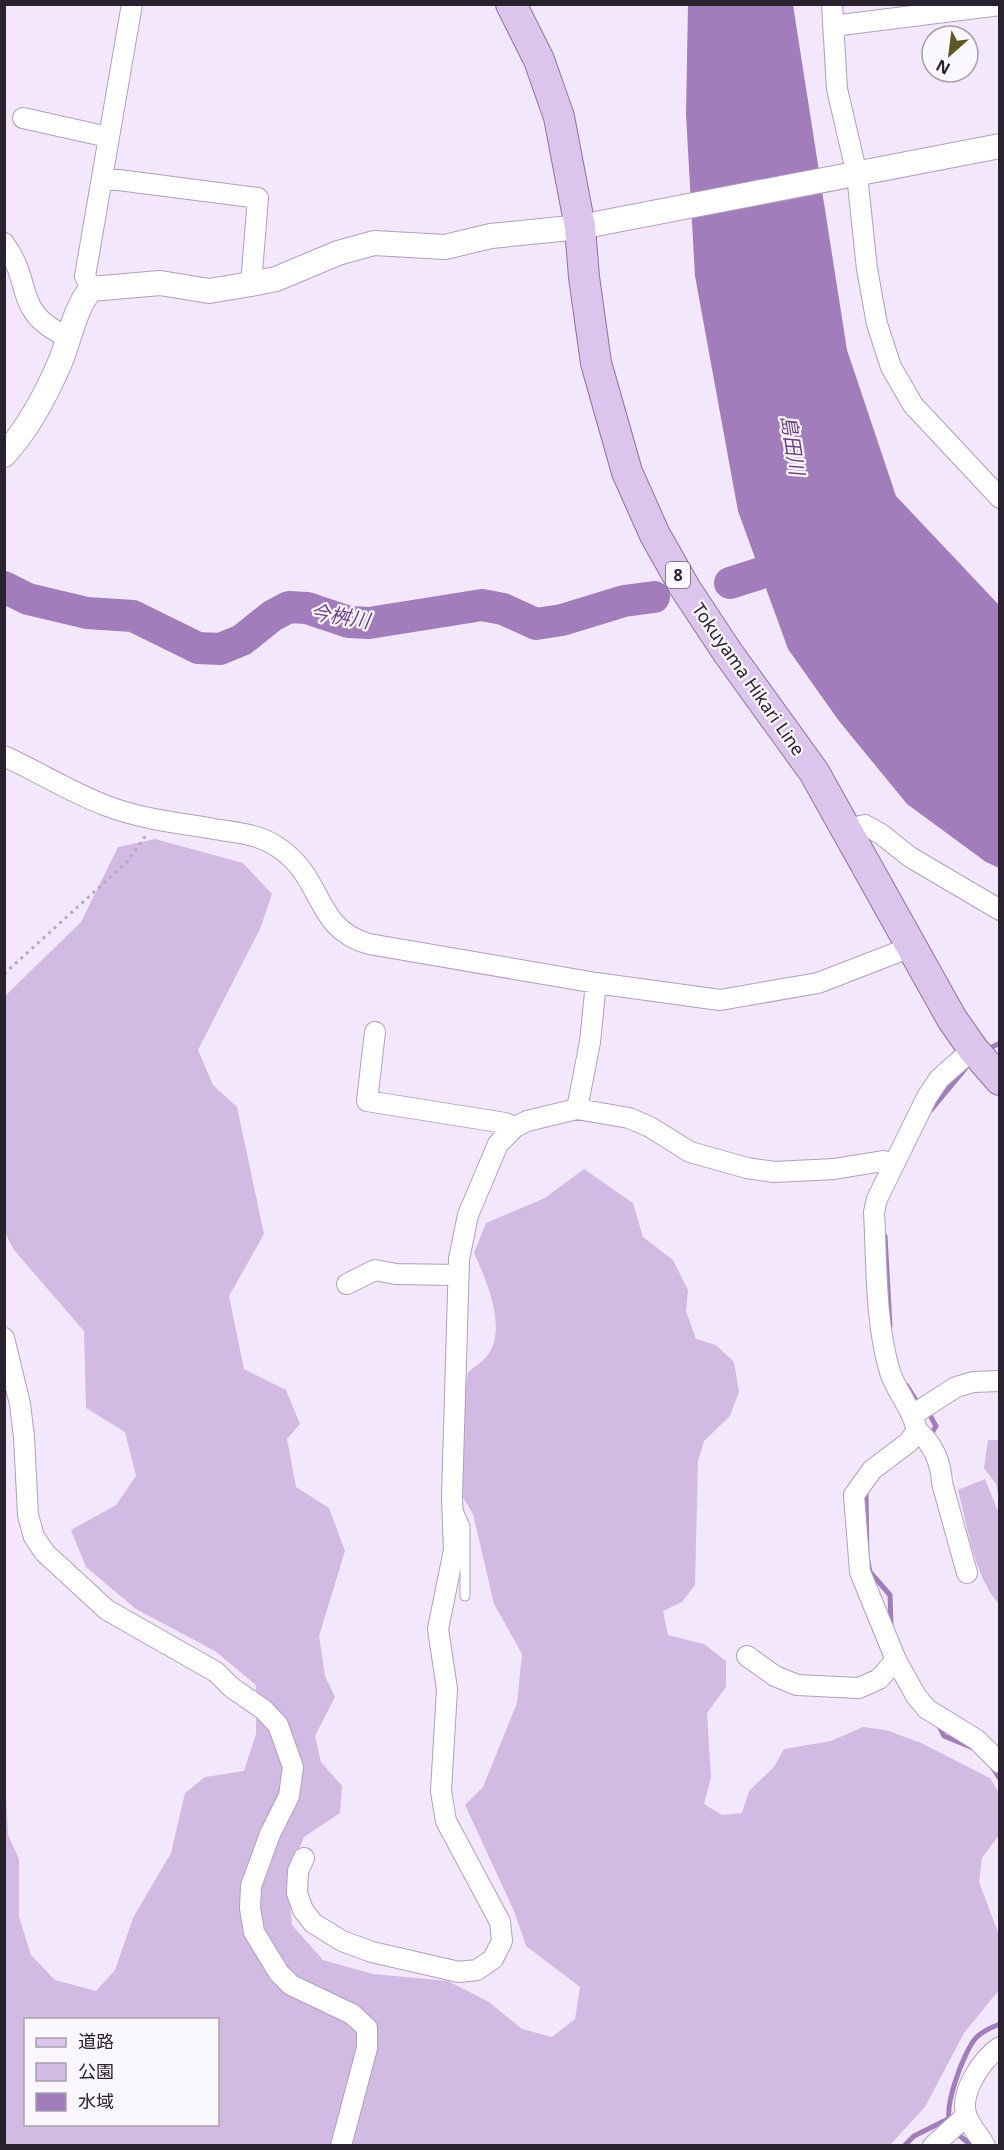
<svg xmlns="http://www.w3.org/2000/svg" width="1004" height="2150" viewBox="0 0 1004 2150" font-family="'Noto Sans','Noto Sans JP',sans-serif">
<rect width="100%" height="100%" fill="#f2e7fb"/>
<path fill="#d2bbe3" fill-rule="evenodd" d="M155,839L243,863L272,894L260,929L198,1050L213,1085L237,1107L264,1234L229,1296L244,1369L286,1390L300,1424L287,1439L296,1487L329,1508L345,1551L319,1636L325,1676L335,1697L315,1736L321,1762L342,1786L340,1813L304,1837L288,1875L292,1925L323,1960L373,1974L448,1981L489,2002L522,2029L552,2037L575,2019L580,1987L526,1946L514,1911L465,1805L483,1787L517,1703L522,1654L494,1604L473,1514L458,1489L462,1411L468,1372C474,1367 481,1363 486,1357C509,1332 486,1279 474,1253L486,1223L545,1198L584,1169L633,1203L643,1237L673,1260L688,1290L686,1311L696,1339L716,1345L734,1362L739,1392L730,1416L704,1441L698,1461L695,1585L682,1602L663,1611L668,1635L704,1644L726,1661V1687L707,1713L711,1777L704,1804L722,1815L742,1813L749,1791L774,1767L784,1749L831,1741L863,1727L886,1730L921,1743L990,1778L999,1793V1835L982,1858L979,1882L999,1935V1990L964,2033L925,2107L890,2145H5V1778L8,1835L19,1859V1917L31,1955L55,1980L96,1991L115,1970L133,1918L171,1853L185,1793L205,1777L244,1771L256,1734V1685L215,1651L136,1609L86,1567L71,1530L116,1505L136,1476L125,1432L86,1408L84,1331L14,1250L5,1233L4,997L81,922L118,847ZM26,2020H218V2124H26Z
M988,1440H999V1498L996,1484L984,1468Z
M985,1479L999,1514V1604C973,1574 968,1527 958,1490Z"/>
<path fill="#a17dbb" d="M688,5H793L847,350L896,496L999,605V868L986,862L907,804L839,721L788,649L738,511L695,276L686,114Z"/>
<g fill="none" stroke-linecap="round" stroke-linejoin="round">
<path stroke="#a17dbb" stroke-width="5" d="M988,1049L1000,1043
M931,1110L965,1069
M885,1236L890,1326
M907,1386L917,1402
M928,1412L936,1426L930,1436
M868,1489L866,1493L867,1557L870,1572L890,1595L891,1625
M938,1724L944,1736L973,1748
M991,1765L1000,1779
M951,2124C942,2109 964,2052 975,2039C980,2033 992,2027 1000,2024
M960,2136L972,2146
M904,2146L914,2136L948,2119"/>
<path stroke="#a17dbb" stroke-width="32" d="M730,583L802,560
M4,587L28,599L87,613L133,616L198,648L220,649L242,640L272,616L289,607L307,608L349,622L369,623L482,605L503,609L536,624L562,620L624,601L654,597"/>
<defs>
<path id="service" d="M458,1510L465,1526V1596"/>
<path id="minor" d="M832,4L837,89L857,175L867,269L877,324L891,367L913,405L1000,498
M833,26L1000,5
M23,118L108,137
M103,178L258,198L251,284
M4,243C35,286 11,311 69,338
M91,289L85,276L132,4
M4,756C39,772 72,793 107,806C141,819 179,823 214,829C237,833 260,834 279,848C325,879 313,928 369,944L596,983L720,1000L818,983L911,947
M848,829L865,825L881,834L910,857L1000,910
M375,1032L367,1101L505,1123L515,1127
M973,1049L939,1079L927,1097L877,1199L874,1212C877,1265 875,1322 890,1372C897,1393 912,1408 917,1430L909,1442L872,1470L854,1495L860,1572L896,1660L916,1696L927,1709L977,1740L1000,1763
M577,1109L590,1042L596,983
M347,1284L375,1270L396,1274L457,1275
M4,1338L20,1404L24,1437L28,1515L34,1537L45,1553L107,1610L216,1672L231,1687L264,1710L278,1725L293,1767L289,1796L270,1834L251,1886L250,1908L254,1932L279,1973L291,1985L352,2014L367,2028V2048L341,2146
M914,1414L956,1387L973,1382L1000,1381
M917,1430C933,1444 941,1462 942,1483L967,1573
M747,1656L775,1676L797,1685L859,1688L879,1679L896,1660
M304,1858L298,1871L297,1893L303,1910L313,1923L342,1941L372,1952L459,1972L477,1970L493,1959L502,1941L500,1922L446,1821L441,1791L447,1689L438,1629L454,1550L452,1497L459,1259L468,1215L498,1144L515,1127L527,1121L577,1109L629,1118L650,1127L690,1152L747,1168L774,1172L834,1169L883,1161L894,1163
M933,2146L966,2116
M985,2146C980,2136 971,2127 967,2117C958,2094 982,2059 1000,2047"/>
<path id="tertiary" d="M4,455C28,429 47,393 61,360C70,337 75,308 91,289L160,283L209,291L251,284L276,279L338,253L374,243L445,247L491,236L580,227L1000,146"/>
<path id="primary" d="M511,4L539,60L559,117L580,227L584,277L596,363L627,472L655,535L685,588L728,653L814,772L952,1019L973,1049L1000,1080"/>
</defs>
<use href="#service" stroke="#b19fbf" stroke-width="11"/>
<use href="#minor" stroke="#b19fbf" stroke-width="22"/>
<use href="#tertiary" stroke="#b19fbf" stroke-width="26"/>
<use href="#primary" stroke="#8e73a2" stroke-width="32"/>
<path stroke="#b4abbc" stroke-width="3" stroke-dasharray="3 4.5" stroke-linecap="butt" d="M4,974L127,862L146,835"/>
<use href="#service" stroke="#fff" stroke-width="9"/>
<use href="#minor" stroke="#fff" stroke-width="20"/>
<use href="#tertiary" stroke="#fff" stroke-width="24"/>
<use href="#primary" stroke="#dcc5ec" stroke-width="30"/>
</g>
<g text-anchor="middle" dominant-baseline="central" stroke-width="4.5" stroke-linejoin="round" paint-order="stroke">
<rect fill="#fbf7fe" stroke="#67616c" stroke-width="1.5" x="666" y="562" width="24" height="26" rx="4.5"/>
<g font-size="16" font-weight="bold" fill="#28212e">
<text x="678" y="575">8</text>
</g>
<g font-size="18" fill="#28212e" stroke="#fbf7fe">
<text transform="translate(749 679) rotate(55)">Tokuyama Hikari Line</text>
</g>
<g font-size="20" font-style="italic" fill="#6e3f8c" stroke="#fbf7fe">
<text transform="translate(793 445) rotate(81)">島田川</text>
<text transform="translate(340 616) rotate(9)">今桝川</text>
</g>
</g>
<rect width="1004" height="2150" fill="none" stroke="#28212e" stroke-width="12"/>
<rect x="24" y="2018" width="195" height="108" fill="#fbf7fe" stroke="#a7a1ab" stroke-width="1.5"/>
<rect x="36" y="2038" width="30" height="9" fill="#dcc5ec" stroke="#a7a1ab" stroke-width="1.5"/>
<text x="78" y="2048" font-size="18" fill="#28212e">道路</text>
<rect x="36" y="2063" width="30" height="18" fill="#d2bbe3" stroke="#a7a1ab" stroke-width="1.5"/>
<text x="78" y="2078" font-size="18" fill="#28212e">公園</text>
<rect x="36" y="2093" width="30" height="18" fill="#a17dbb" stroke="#a7a1ab" stroke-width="1.5"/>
<text x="78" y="2108" font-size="18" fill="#28212e">水域</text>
<g transform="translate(950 54) rotate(208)"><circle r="28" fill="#fbf7fe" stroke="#a7a1ab" stroke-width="1.5"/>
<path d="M0-4.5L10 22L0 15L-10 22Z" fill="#5f5723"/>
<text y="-9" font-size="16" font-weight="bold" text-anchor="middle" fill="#28212e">N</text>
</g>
</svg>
